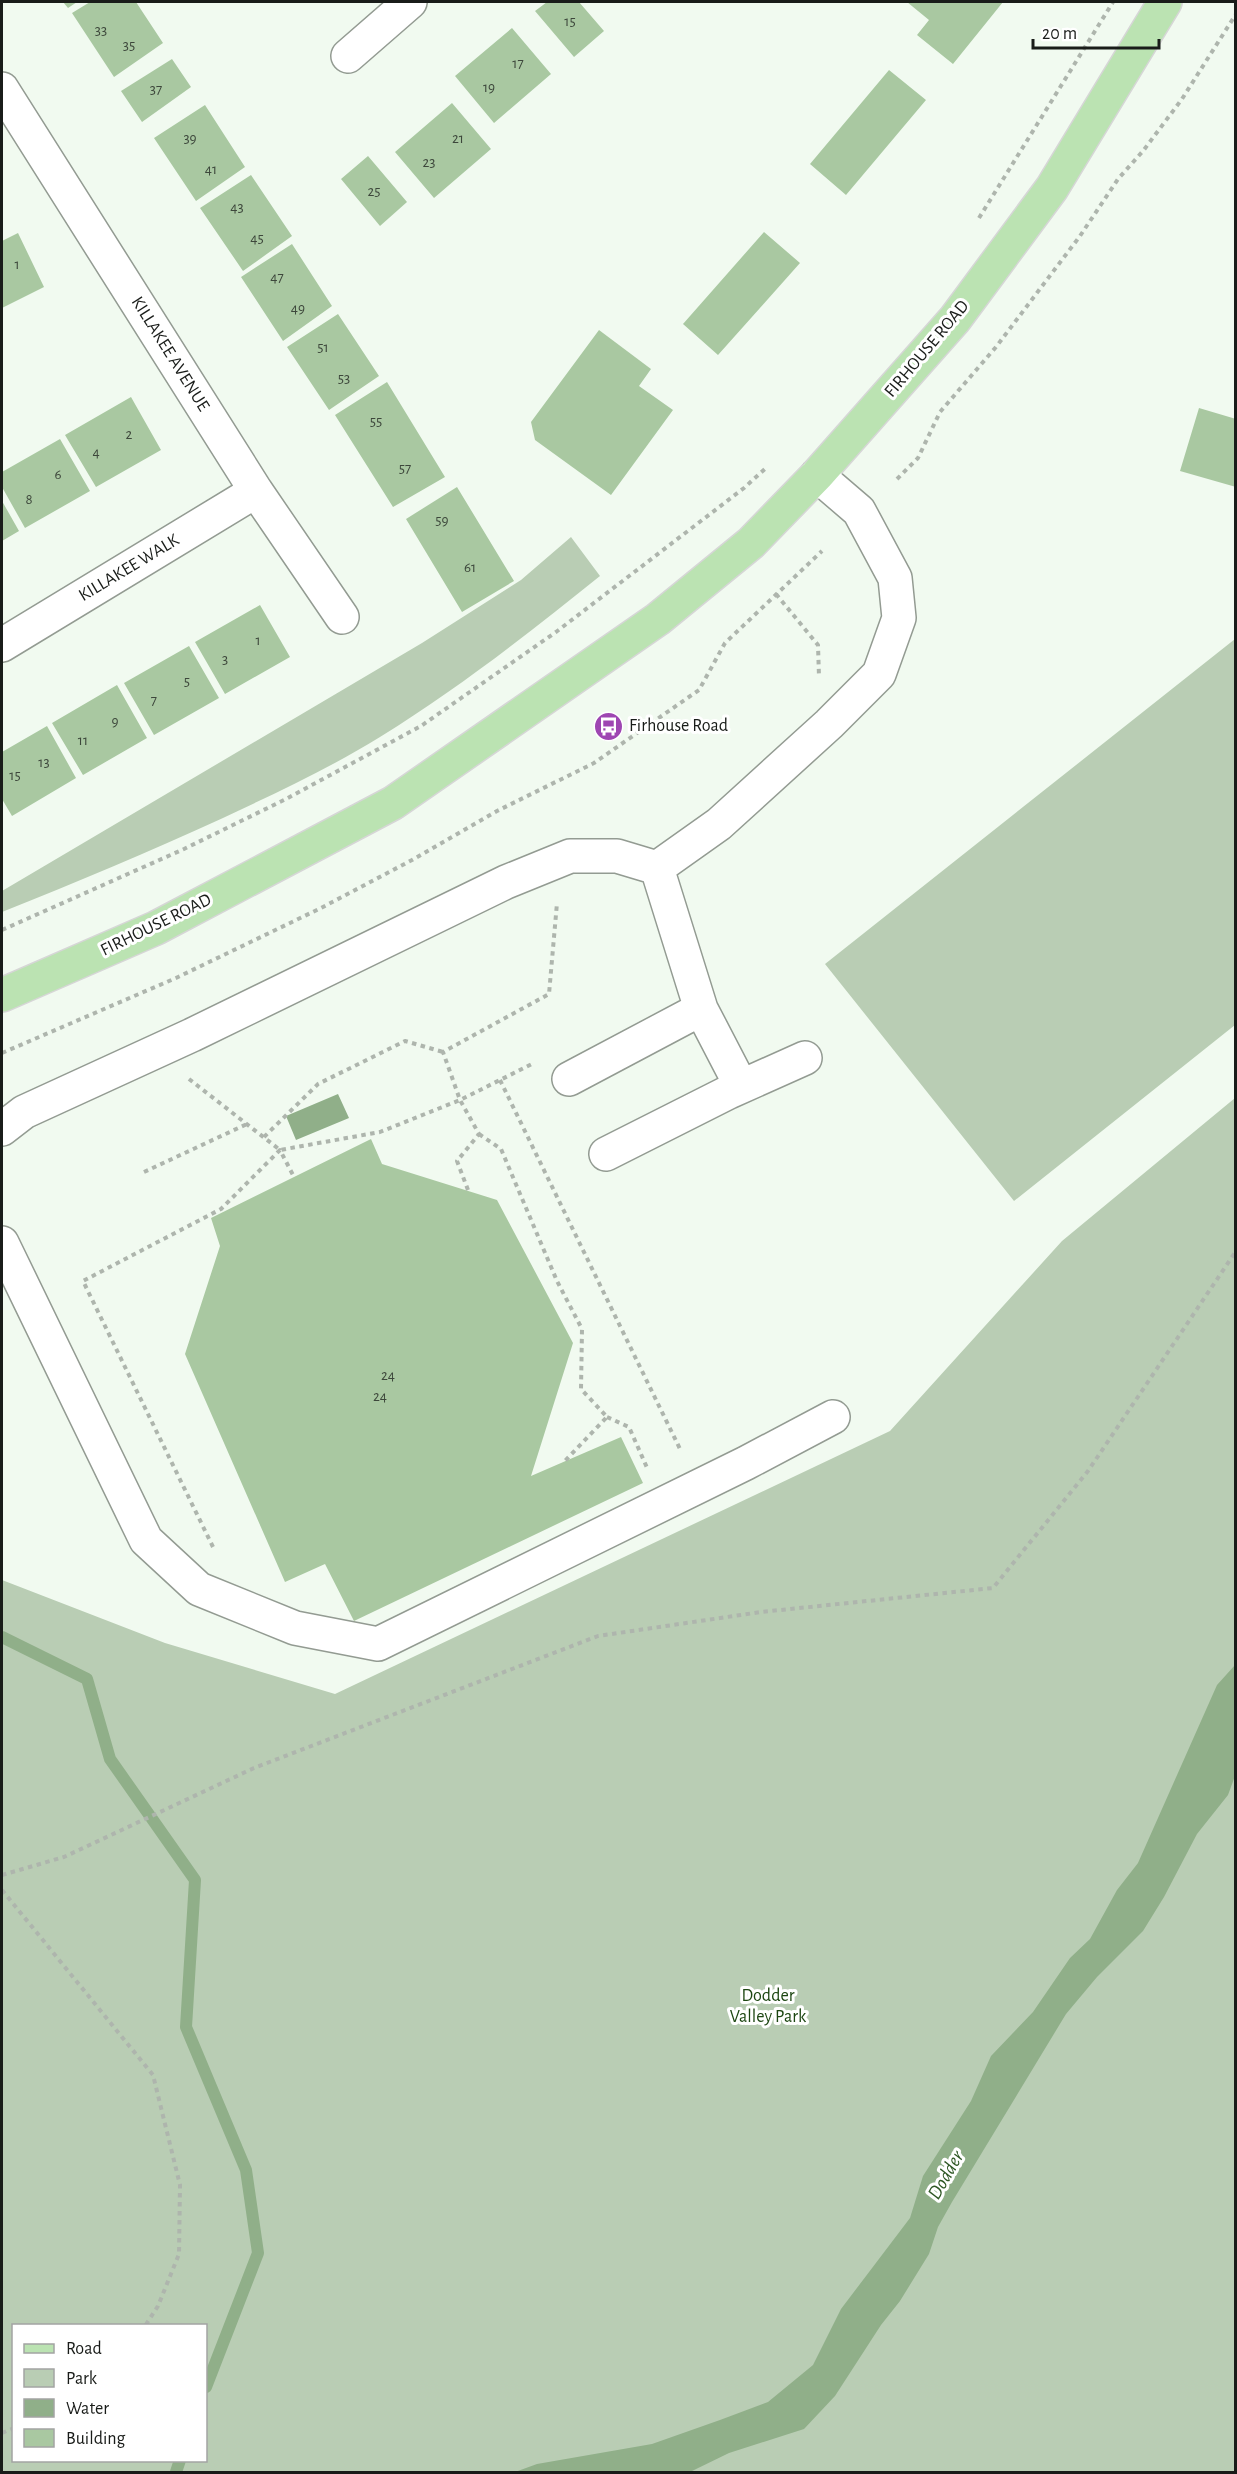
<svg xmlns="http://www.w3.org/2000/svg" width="1237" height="2474" viewBox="0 0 1237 2474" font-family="'Alegreya Sans',sans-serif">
<rect width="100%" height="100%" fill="#f1faf0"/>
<path fill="#b9cdb4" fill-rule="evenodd" d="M571,537L600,576C529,633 458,689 380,737C330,768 276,793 223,818C149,852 77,882 2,912V891L422,643L521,580Z
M1235,639V1025L1014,1201L825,964Z
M1235,1098V2472H2V1580L165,1643L335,1694L890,1431L1062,1241ZM14,2326H206V2460H14Z"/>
<path fill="#90af89" d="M338,1094L349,1118L296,1140L286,1116Z
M1235,1665V1776L1228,1795L1197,1834L1164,1897L1143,1931L1097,1977L1066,2014L952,2202L938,2227L929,2254L900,2301L881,2325L835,2396L804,2429L729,2453L690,2472H515L537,2464L652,2444L720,2420L768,2402L813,2365L841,2309L910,2218L923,2176L971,2101L991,2056L1033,2012L1070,1958L1090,1939L1117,1890L1138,1863L1217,1685Z"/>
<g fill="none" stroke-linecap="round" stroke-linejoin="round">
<path stroke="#90af89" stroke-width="12" d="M2,1637L87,1679L110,1759L195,1880L186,2027L246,2170L258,2253L206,2387
M176,2472L180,2460"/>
</g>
<path fill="#a9c8a1" d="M63,2H77L68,8Z
M90,2H136L163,43L114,77L72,13Z
M547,2H579L604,31L574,57L535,11Z
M907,2H1003L953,64L917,35L929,20Z
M512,28L551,74L494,123L455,76Z
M172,59L191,87L142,122L121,91Z
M889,70L926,100L846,195L810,164Z
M452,103L491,149L434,198L395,152Z
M205,105L245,167L196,201L154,138Z
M368,156L407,202L380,226L341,179Z
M251,175L292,236L243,271L200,208Z
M764,232L800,263L718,355L683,324Z
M18,233L44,287L2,308V241Z
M292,244L332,306L283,341L241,277Z
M338,314L379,376L329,410L287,347Z
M599,330L651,369L639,386L673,410L611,495L535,440L531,422Z
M387,382L445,477L393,507L335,415Z
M131,397L161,450L96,487L65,435Z
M1199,408L1236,419V487L1180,471Z
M60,439L90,491L25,528L2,487V472Z
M457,487L514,581L462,612L406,519Z
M2,501L19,531L2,541Z
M260,605L290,657L225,694L195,642Z
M189,646L219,698L154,735L124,683Z
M117,685L147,738L83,775L52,723Z
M47,726L76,778L12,816L2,799V752Z
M371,1139L382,1164L497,1200L573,1343L531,1476L621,1437L643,1483L354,1621L325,1564L285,1582L185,1354L220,1246L211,1218Z"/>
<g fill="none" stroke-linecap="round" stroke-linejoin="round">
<defs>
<path id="minor" d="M348,56L410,2
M2,89L256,491L342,617
M2,645L256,491
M657,868L701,1009L741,1086
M569,1079L701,1009
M2,1129L24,1112L192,1035L506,882L570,856H617L657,868L719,824L829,724L879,674L899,618L895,578L859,511L817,475
M606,1154L729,1092L805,1058
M2,1243L146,1540L199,1589L295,1628L378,1644L746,1463L833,1417"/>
<path id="major" d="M2,995L156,928L393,803L658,619L751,543L817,475L955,319L1052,188L1165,2"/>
</defs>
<use href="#minor" stroke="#939b92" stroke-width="36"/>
<use href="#major" stroke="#d6d6d6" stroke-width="36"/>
<path stroke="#aeb5ad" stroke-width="4" stroke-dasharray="4.5 4.5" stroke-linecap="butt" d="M979,218L1113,2
M897,479L918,458L940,412L996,347L1080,236L1118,179L1143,151L1182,99L1236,14
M776,594L818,645L819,677
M2,930L184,849L286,799L421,726L556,632L744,488L767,467
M2,1053L176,978L321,908L412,860L497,811L594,763L699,690L725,643L822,551
M189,1079L280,1150L380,1132L460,1100L534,1063
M500,1080L681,1451
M479,1134L501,1149L557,1281L582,1329L581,1389L607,1417L564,1462
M264,1137L318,1084L405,1041L443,1052
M144,1172L247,1124
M468,1190L457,1161L479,1134L460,1100L443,1052L549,994L557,903
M607,1417L629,1427L648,1470
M213,1547L83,1281L221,1209L280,1150L294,1177
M2,1875L64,1857L254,1768L598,1636L761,1612L993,1588L1088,1471L1236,1251
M2,1890L153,2075L180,2185L179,2254L158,2306L145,2326
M2,2433L14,2428"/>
<use href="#minor" stroke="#fff" stroke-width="33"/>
<use href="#major" stroke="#bbe3b2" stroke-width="33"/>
</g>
<defs>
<symbol id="bus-disc" viewBox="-11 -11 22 22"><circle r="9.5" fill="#9e46b2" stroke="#fff"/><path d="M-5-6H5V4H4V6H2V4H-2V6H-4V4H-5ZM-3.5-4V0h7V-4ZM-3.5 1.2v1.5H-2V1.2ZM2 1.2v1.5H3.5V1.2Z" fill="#fff"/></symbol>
</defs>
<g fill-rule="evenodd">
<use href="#bus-disc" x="592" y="710" width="33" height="33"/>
</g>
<g text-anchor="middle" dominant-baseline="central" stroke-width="6" stroke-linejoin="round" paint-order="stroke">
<g font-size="15" fill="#3d473b">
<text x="570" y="21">15</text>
<text x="101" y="30">33</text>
<text x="129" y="45">35</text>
<text x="518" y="63">17</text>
<text x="489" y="87">19</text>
<text x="156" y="89">37</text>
<text x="190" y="138">39</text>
<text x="458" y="138">21</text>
<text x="429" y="162">23</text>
<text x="211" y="169">41</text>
<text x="374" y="191">25</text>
<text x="237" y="207">43</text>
<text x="257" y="238">45</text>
<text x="17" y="264">1</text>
<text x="277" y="277">47</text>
<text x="298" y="308">49</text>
<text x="323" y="347">51</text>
<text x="344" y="378">53</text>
<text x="376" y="421">55</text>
<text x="129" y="434">2</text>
<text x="96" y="452">4</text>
<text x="405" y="468">57</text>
<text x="58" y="474">6</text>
<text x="29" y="499">8</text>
<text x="442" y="520">59</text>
<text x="470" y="567">61</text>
<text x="258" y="640">1</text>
<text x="225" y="659">3</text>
<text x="187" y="681">5</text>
<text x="154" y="700">7</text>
<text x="115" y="721">9</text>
<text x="83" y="740">11</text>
<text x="44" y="762">13</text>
<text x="15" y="775">15</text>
<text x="388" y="1375">24</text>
<text x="380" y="1396">24</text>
</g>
<g font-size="18" fill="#191c19" stroke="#fff">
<text transform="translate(927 349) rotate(-50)">FIRHOUSE ROAD</text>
<text transform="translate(170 354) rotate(58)">KILLAKEE AVENUE</text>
<text transform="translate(129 568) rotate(-31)">KILLAKEE WALK</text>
<text transform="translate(156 925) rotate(-26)">FIRHOUSE ROAD</text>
</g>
<g font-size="18" fill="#191c19" stroke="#fff" text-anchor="start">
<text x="629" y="726">Firhouse Road</text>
</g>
<g font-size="18" fill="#1c4611" stroke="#fff">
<text x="768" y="1996">Dodder<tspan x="768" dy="21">Valley Park</tspan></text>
</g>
<g font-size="20" font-style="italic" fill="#2e5724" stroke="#fff">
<text transform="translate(946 2175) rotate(-60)">Dodder</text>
</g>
</g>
<rect width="1237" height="2474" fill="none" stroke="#191c19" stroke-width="6"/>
<rect x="12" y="2324" width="195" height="138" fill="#ffffff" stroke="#a3a4a3" stroke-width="1.5"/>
<rect x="24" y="2344" width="30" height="9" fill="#bbe3b2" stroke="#a3a4a3" stroke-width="1.5"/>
<text x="66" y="2354" font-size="18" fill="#191c19">Road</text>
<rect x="24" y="2369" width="30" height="18" fill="#b9cdb4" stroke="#a3a4a3" stroke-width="1.5"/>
<text x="66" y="2384" font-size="18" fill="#191c19">Park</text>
<rect x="24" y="2399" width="30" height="18" fill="#90af89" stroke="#a3a4a3" stroke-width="1.5"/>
<text x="66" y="2414" font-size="18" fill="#191c19">Water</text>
<rect x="24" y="2429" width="30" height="18" fill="#a9c8a1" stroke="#a3a4a3" stroke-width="1.5"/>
<text x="66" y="2444" font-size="18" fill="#191c19">Building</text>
<path d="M1033 39v9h126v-9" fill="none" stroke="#191c19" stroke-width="3"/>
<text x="1042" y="39" font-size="18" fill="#191c19" stroke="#ffffff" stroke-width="4.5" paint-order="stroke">20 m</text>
</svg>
